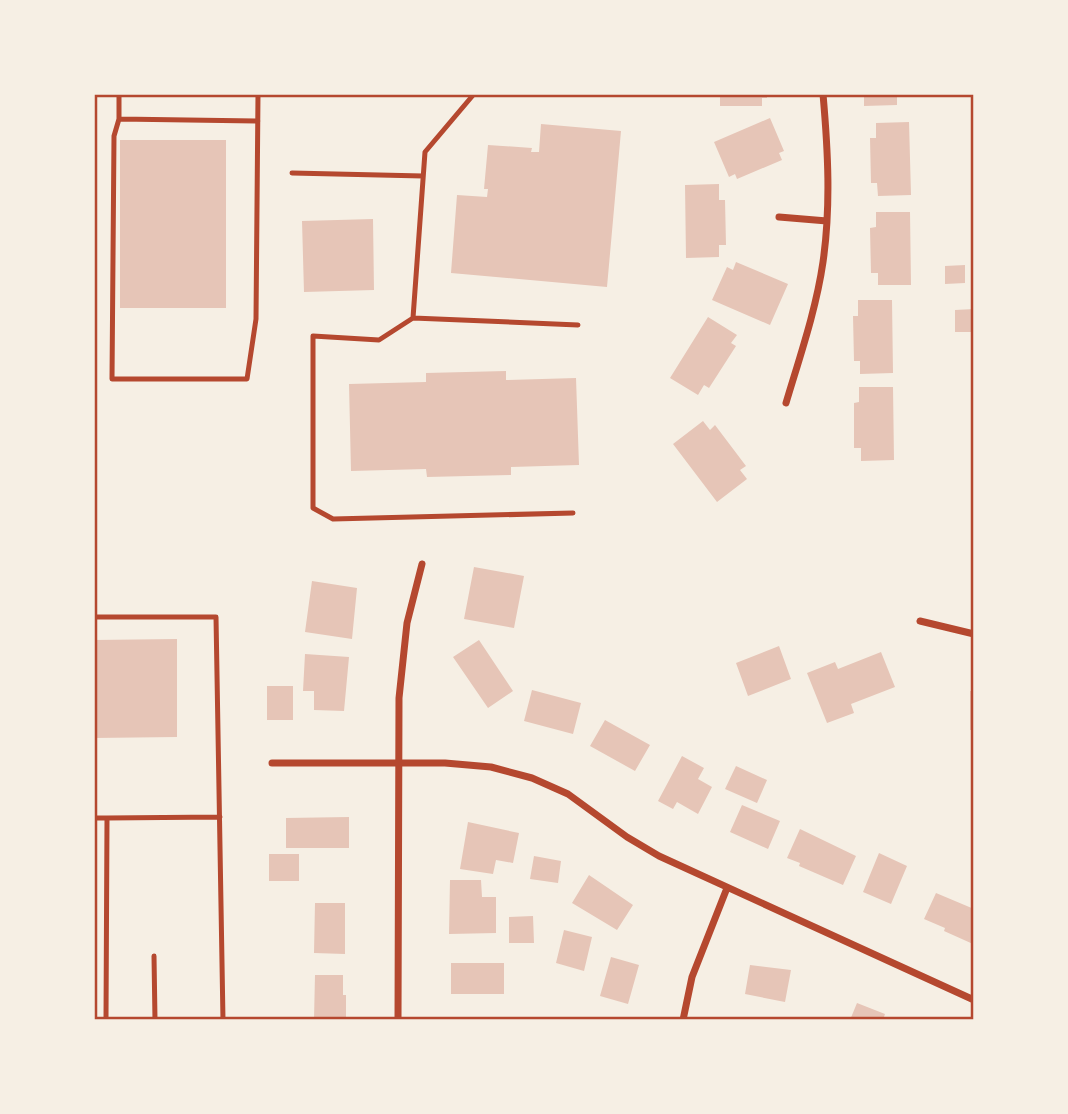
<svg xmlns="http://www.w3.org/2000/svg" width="1068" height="1114" viewBox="0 0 1068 1114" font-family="Spectral,serif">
<rect width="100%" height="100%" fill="#f6efe4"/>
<path fill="#e6c5b7" d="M720,94H767V98H762V106H720Z
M864,94H897V105L864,106Z
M770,118L784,151L779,153L782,160L737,179L735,174L729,177L714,142Z
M909,122L911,195L878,196L877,183H871L870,138H876V123Z
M541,124L621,131L607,287L451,273L457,195L487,197L488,189H484L488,145L532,148L531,152H539Z
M120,140H226V308H120Z
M719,184V200H725L726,245H719V257L686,258L685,185Z
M876,212H910L911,285H878V273H871L870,228L876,227Z
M373,219L374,290L304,292L302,221Z
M736,262L788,284L770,325L712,300L727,267L733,270Z
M965,265V283L945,284V266Z
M858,300H892L893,373L860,374V361H854L853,316H858Z
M974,309V332H955V310Z
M708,317L737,335L731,343L736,346L709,388L704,385L698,395L670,378Z
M506,371V380L576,378L579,465L511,467V475L427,477L426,469L351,471L349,384L426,382V373Z
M859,387H893L894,460L861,461V448H854V403L859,402Z
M703,421L710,430L715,425L746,466L740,470L747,479L717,502L673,444Z
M474,567L524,576L514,628L464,619Z
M312,581L357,588L352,639L305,632Z
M177,639V737L94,738V640Z
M479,640L513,691L488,708L453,657Z
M779,646L791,679L748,696L736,663Z
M881,652L895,687L851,704L854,713L827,723L807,673L835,662L838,669Z
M305,654L349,657L344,711L314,710V691H303Z
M267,686H293V720H267Z
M532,690L581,703L573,734L524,721Z
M970,691H974V730H970Z
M605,720L650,745L635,771L590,746Z
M682,756L704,768L698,779L712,787L698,814L677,802L673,809L658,801Z
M736,766L767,780L757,803L725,789Z
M742,805L780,821L768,849L730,832Z
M349,817V848H286V818Z
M468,822L519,833L513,863L496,860L493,874L460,869Z
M800,829L856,856L843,885L799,866L800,863L787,858Z
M879,853L907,866L891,904L863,892Z
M269,854H299V881H269Z
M534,856L561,861L558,883L530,879Z
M589,875L633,905L617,930L572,903Z
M450,880H481L482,897H496V933L449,934Z
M936,893L974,909L973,944L944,931L945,928L924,919Z
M315,903H345V954L314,953Z
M533,916L534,943H509V917Z
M564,930L592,937L584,971L556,963Z
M611,957L639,965L628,1004L600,996Z
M451,963H504V994H451Z
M750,965L791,970L785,1002L745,994Z
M315,975H343V995H346V1020H314Z
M857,1003L885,1014L884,1017L889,1020H850Z"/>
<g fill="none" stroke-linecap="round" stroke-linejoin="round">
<path stroke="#b5482f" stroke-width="5" d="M119,94V119L114,136L112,379H247L256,319L258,94
M286,94H424
M474,94L425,152L413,318L379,340L313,336V508L333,519L573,513
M119,119L258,121
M292,173L423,176
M413,318L578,325
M94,617H216L223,1020
M94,818H107L106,1020
M107,818L220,817
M154,956L155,1020"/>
<path stroke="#b5482f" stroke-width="7" d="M779,217L827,221
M786,403C800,356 816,310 823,262C831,206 828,151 823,94
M920,621L974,634
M272,763H445L491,767L532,778L568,794L627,837L659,856L974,1000
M398,1020L399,698L407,623L422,564
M683,1020L692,977L727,888"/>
</g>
<rect width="1068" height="1114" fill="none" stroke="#f6efe4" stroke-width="192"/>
<rect x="96" y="96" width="876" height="922" fill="none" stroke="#b5482f" stroke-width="2.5"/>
</svg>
